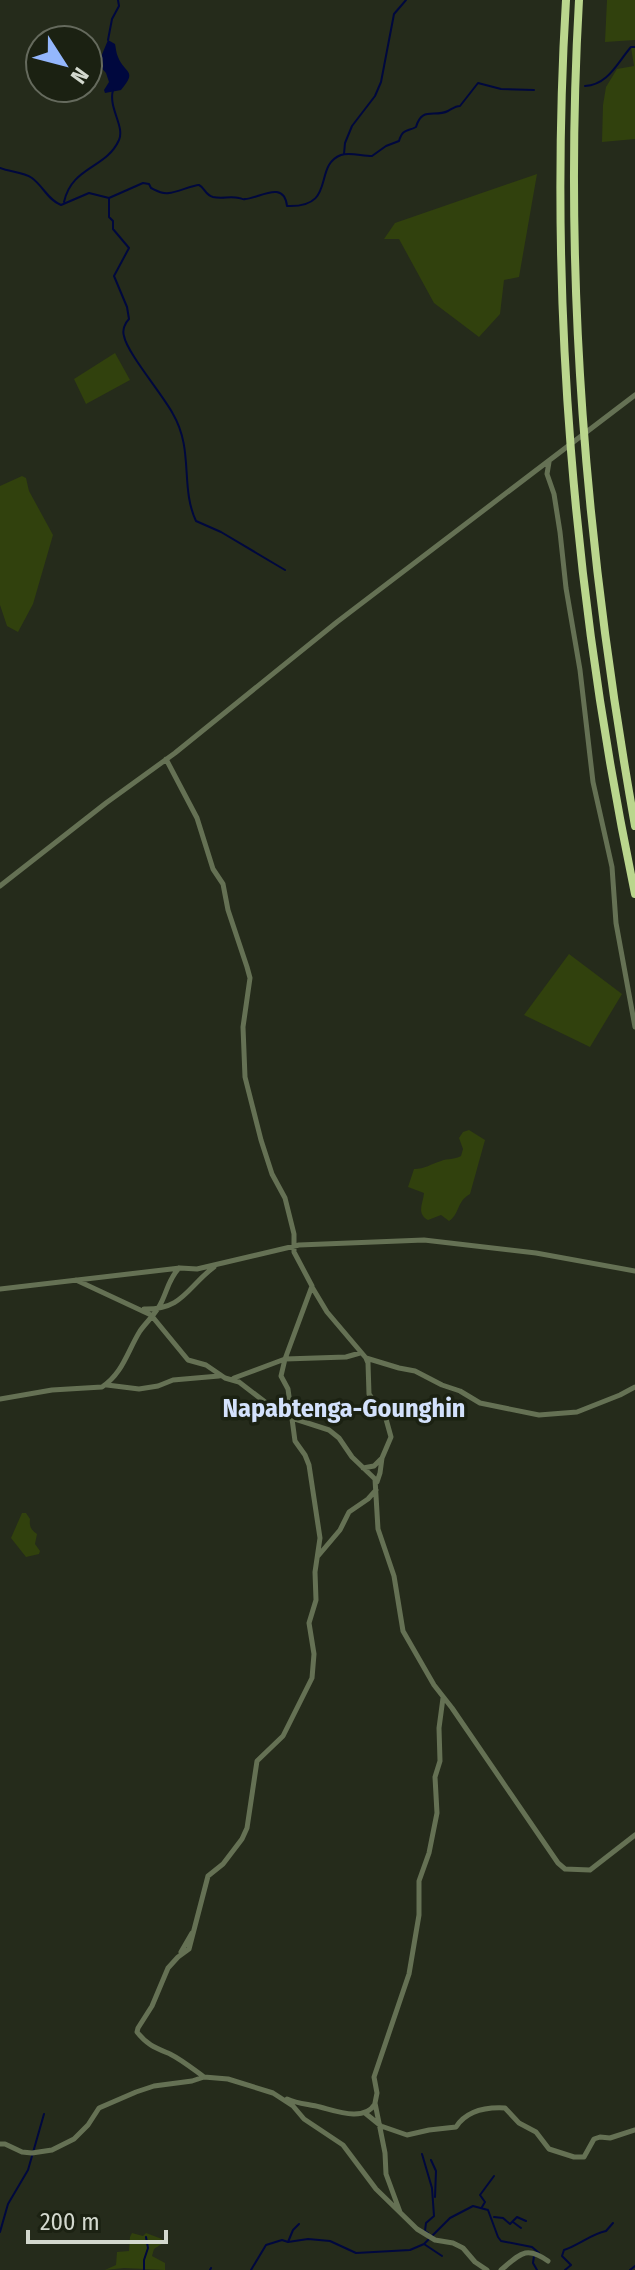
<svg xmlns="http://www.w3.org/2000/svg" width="635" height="2270" viewBox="0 0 635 2270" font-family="'Fira Sans Condensed',sans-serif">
<rect width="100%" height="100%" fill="#252b1b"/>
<path fill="#31410d" d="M607,0H635V40L605,42Z
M631,47H635V139L602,142L603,105L606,87L617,69L634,66Z
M537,174L519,277L504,280L500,314L479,337L434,303L399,239H384L395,223Z
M115,353L130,380L86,404L74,379Z
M22,476L26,478L29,491L53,535L33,604L18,632L7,626L0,605V486Z
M569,954L622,994L590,1047L524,1015Z
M469,1130L485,1140L470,1194C456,1202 460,1214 449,1221L441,1215L428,1220C416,1213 423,1204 424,1193L408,1187L414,1169C425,1169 431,1164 441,1161C448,1158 454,1160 461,1156L463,1149L459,1138L463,1132Z
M22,1513H26L30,1519C29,1526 31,1530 37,1534L35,1544L40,1551L39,1554L26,1557L11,1538Z
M132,2233L143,2236L146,2233L162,2239L163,2243L154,2249L152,2256L165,2263V2270L124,2268L105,2270L116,2265L117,2252L129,2251L130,2237Z"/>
<path fill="#00083e" d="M108,40L115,44C116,48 116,53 118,57C125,74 138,70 121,90L105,93L104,90L109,82L106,73L98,64Z"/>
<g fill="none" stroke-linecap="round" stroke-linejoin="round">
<path stroke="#00083e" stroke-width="2" d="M108,40L112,19L119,6L118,0
M585,86C608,85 617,63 631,47H635
M344,154L345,143L352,126L375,96L381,82L394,14L406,0
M0,168C10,172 23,172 32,178C43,186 48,200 61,205L89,193L109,198L143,183L149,184L151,188C157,191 162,194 169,193C175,193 196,184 199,185C205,188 205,195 213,197C222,199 230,196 239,198C241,198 243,200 245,199C258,199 284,179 287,206C338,208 312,166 341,155C349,152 362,156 372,156L386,146L399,141C403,128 407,132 416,127C422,106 434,118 448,111C452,109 455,106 460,106L478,83L501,89L534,90
M109,198V217L113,221V229L129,248L114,276L127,307L129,319C125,323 122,330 124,336C127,353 163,395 173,414C194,450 180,487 196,521L221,532L285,570
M64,202C72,166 106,169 119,140C125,126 108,108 113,90
M422,2154L432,2188L434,2216L426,2223L425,2231L428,2233
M431,2160L436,2171L435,2197
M482,2207L485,2202L480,2195L494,2176
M494,2217L503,2218L510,2224L517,2217L526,2221
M513,2222L521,2228
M0,2232L8,2204L28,2170L44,2114
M288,2242L293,2230L299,2224
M424,2244L442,2256
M534,2256L533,2263L537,2270
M144,2270V2260L148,2248L146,2237
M210,2270L211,2268
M251,2270L266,2245L282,2240L288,2242L308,2239L330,2241L356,2253L410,2250L424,2244L450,2218L473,2206L488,2210L498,2237L501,2241L532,2247L539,2253
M565,2270L571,2265L562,2256L564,2250C579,2245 591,2234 606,2231L613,2223
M630,2270L635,2266"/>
<path stroke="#657154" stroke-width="5" d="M549,462L547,474L554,494L560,532L566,588L580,670L593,782L612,867L616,923L635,1027
M166,759L197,818L213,869L223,884L228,910L247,967L250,978L243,1027L245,1077L261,1140L272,1174L285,1198L294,1234V1252L312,1286L285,1359L281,1376L288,1389L295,1441L305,1455L309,1465L320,1538L315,1572L316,1600L309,1623L314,1654L312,1678L283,1736L257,1761L247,1828L242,1839L223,1864L208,1876L189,1949L178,1957L168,1968L152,2006L138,2028L137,2032C147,2045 156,2048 170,2054C182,2060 193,2069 204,2077
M0,886L106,803L175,753L337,622L635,395
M76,1280L151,1315L188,1360L206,1365L225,1378L239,1382L269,1405L292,1418L329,1430L339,1438L352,1457L375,1479L378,1529L394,1576L403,1631L434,1685L452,1708L558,1863L565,1869L590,1870L635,1835
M312,1287L327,1312L366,1358L368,1363L369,1394L386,1419L391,1437L382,1458L380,1473L377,1482
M0,1289L180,1268L197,1269L299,1245L424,1240L536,1253L635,1271
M144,1309C183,1310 187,1287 214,1267
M366,1358L399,1368L415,1371L442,1385L460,1391L480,1403L539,1415L577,1412L620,1395L635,1387
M234,1378L285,1359L346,1357L360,1353
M107,1385L139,1389L158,1386L173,1380L219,1376
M0,1399L52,1390L102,1387C123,1373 127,1352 140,1331C147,1321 157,1313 162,1301C168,1288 169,1279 179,1268
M363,1468L374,1466L381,1459
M318,1556L340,1530L349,1512L368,1499L376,1490
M181,1952L192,1933
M287,2099C298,2104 308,2104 320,2107C336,2111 364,2122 375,2104
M365,2113L381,2126L407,2135L429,2130L456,2127C467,2110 486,2107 505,2108L519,2123L536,2132L549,2149L574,2157H584L594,2139L600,2137L610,2138L635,2130
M0,2144H5L22,2152L32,2153L52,2150L74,2139L88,2125L99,2108L136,2092L154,2086L192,2081L204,2077L228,2079L273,2093L293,2106L304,2119L343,2145L376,2189L417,2229L435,2240L453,2243L463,2248L475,2262L487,2270
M400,2212L386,2174L385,2153L375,2103L377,2093L374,2077L409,1974L419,1915V1881L429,1853L437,1813L435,1777L440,1761L439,1728L443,1698
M501,2270C520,2254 526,2245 548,2261"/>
<path stroke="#bad68d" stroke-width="8" d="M566,0C548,298 574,602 635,894
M579,0C563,279 586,551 635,826"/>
</g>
<g text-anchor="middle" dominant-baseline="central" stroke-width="7" stroke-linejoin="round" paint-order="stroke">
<g font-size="26" font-weight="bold" fill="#d3e1fc" stroke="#1b2112">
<text x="344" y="1408">Napabtenga-Gounghin</text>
</g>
</g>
<g transform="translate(64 64) rotate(126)"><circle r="38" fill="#1b2112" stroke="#656a5d" stroke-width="2"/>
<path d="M0-6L14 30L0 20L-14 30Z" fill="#94b7fd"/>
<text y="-12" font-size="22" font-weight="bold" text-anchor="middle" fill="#d3d8ce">N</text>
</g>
<path d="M28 2230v12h138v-12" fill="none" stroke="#d3d8ce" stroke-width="4"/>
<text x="40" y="2230" font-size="24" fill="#d3d8ce" stroke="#1b2112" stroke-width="6" paint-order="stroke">200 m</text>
</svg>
